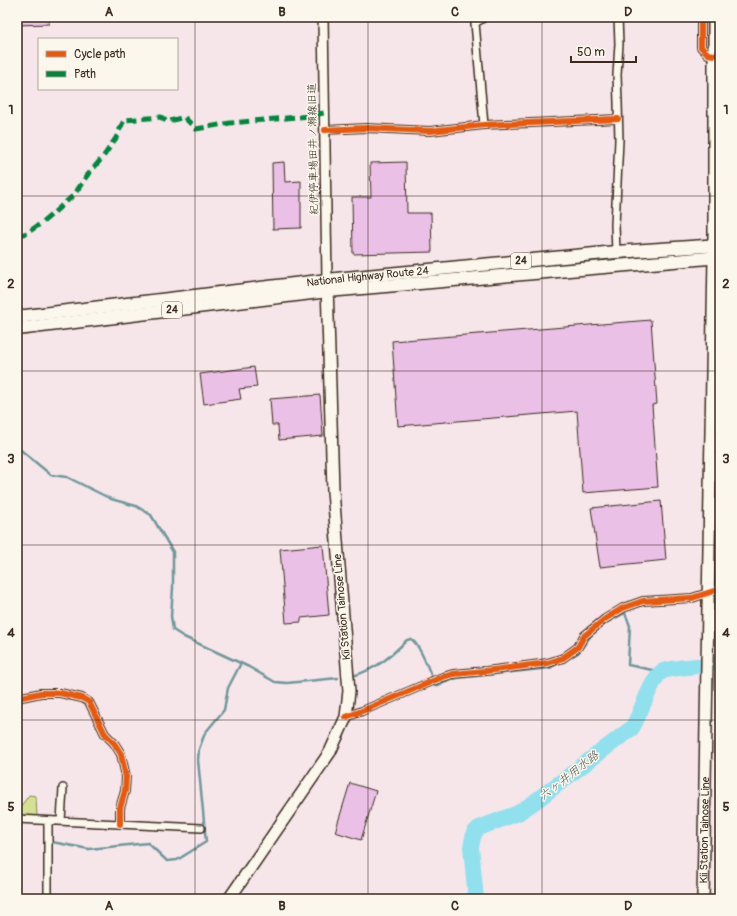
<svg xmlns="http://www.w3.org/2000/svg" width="737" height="916" viewBox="0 0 737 916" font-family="Pangolin,'Klee One',sans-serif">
<rect width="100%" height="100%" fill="#f6e6ea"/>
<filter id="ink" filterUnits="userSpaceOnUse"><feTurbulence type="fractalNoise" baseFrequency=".025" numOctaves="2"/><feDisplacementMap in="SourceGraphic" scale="8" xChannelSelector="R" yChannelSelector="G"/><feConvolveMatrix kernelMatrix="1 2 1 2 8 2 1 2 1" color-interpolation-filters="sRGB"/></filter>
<g filter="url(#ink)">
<path fill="#d4e093" stroke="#888558" d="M29,795L36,796L37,817L21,816V806Z"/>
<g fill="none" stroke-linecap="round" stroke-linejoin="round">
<path stroke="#6f979b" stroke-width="2.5" d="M17,447L51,475L67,477L111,499L136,506L151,515L173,552V588L171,616L173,630L184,637L249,667L275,682L287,683L338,678
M567,659L578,653L592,634L604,624L625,613L630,626L628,665L662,672
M353,676C378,668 389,658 407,640L411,639C420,644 431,675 435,686L457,678L550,668L562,661
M52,842L89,849L148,843L167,861L177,860L206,842L198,760L199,749L205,733L224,710L228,688L241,663"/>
<path stroke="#91e0ee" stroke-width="16" d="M716,663L720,662
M476,899L471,847L474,833L479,828L518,813L533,803L632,728C640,716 652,676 663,671C672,668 687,667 697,666"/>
</g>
<path fill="#ebc0e7" stroke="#3b2a1e" d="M17,17H49V24L17,25Z
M284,162L285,182L301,181V228L273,229L272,163Z
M406,162L407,213H431L432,252L353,254L352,197H371L370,163Z
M651,320L657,404L652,405L658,487L583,493L577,411L398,426L392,341Z
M254,367L257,387L239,389L241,399L204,404L200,374Z
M320,395L323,436L279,440L278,425H272L270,399Z
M661,501L666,560L600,567L591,508Z
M323,545L329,615L301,618V622L286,623L280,549Z
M350,783L376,791L361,840L335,832Z"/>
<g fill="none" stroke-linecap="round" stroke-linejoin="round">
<defs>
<path id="minor" d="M701,17V47L708,54L714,55L720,53
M484,125L475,23L485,17
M325,130L366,128L430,131L484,125L618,119
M616,252L615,225L619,140L618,102L617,75L619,44L618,17
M17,698L41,693H60L82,698L89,702L105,734L114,743L121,754L126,777L125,791L120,808V824
M346,717L362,711L440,678L453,674L486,671L548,663L563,658L578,647L584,636L605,619L623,608L643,601L692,598L720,589
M17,819L201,828
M48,821V899
M61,821L63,788"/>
<path id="tertiary" d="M323,17L327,280"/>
<g id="secondary">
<path d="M229,899L330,752L346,717L349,691L333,491L327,283"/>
<path id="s1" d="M703,899L714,257V17"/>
</g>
<g id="trunk">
<path id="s2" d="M17,317L345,278L616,252L720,245"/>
<path d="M17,329L328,291L720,257"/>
</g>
</defs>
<use href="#minor" stroke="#3b2a1e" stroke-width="10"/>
<use href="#tertiary" stroke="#3b2a1e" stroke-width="12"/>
<use href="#secondary" stroke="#3b2a1e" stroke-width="14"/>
<use href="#trunk" stroke="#3b2a1e" stroke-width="15"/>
<use href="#minor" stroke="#fbf7ec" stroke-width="7"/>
<use href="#tertiary" stroke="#fbf7ec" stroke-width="9"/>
<use href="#secondary" stroke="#fbf7ec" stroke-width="11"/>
<use href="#trunk" stroke="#fbf7ec" stroke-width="12"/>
<path stroke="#00873e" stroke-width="5" stroke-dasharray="10 5" stroke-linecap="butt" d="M17,236L27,233L43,222L74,195L86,177L103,157L116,138L124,120L161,117L167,122L184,117L196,129L230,123L309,116L324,113"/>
<defs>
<path id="cycleway" d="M701,17V47L708,54L714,55L720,53
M325,130L366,128L430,131L484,125L618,119
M17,698L41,693H60L82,698L89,702L105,734L114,743L121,754L126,777L125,791L120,808V824
M346,717L362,711L440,678L453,674L486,671L548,663L563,658L578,647L584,636L605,619L623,608L643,601L692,598L720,589"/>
</defs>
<use href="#cycleway" stroke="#fbf7ec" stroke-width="8"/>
<use href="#cycleway" stroke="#e8590c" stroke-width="6"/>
</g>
</g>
<path fill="none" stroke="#3b2a1e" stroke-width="1" stroke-opacity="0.55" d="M195,17V899M368,17V899M542,17V899M17,196H720M17,371H720M17,545H720M17,720H720"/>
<g text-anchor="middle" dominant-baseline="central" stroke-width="3" stroke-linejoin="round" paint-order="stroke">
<g fill="#fbf7ec" stroke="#75685c" stroke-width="1">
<rect x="511" y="253" width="20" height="16" rx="3"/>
<rect x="162" y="302" width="20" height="16" rx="3"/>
</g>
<g font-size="10" font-weight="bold" fill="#3b2a1e">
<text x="521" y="261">24</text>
<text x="172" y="310">24</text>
</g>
<g font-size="11" fill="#3b2a1e" stroke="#fbf7ec">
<text transform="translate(313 149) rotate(-91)">紀伊停車場田井ノ瀬線旧道</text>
<text stroke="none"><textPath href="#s2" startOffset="353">National Highway Route 24</textPath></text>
<text transform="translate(342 607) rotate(-95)">Kii Station Tainose Line</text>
<text stroke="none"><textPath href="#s1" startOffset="69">Kii Station Tainose Line</textPath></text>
</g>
<g font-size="12" font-style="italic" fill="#505852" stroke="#fbf7ec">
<text transform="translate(569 776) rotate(-38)">六ヶ井用水路</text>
</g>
</g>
<rect width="737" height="916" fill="none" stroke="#fbf7ec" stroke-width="44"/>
<rect x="38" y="38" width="140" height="52" fill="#fbf7ec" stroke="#aea59a"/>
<rect x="46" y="51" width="20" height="6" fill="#e8590c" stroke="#aea59a"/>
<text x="74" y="58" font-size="12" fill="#3b2a1e">Cycle path</text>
<rect x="46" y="71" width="20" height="6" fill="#00873e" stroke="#aea59a"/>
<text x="74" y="78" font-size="12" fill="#3b2a1e">Path</text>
<path d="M571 56v6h65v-6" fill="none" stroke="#3b2a1e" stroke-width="2"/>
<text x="577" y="56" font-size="12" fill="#3b2a1e" stroke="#fbf7ec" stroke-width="3" paint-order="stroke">50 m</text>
<rect x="22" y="22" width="693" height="872" fill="none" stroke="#3b2a1e" stroke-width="1.5"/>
<g font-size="13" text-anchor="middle" font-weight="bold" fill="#3b2a1e">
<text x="109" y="16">A</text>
<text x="282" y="16">B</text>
<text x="455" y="16">C</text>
<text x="628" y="16">D</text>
<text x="11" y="114">1</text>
<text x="726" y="114">1</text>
<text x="11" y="288">2</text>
<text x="726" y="288">2</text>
<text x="11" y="463">3</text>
<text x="726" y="463">3</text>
<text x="11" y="637">4</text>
<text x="726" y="637">4</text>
<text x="11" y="811">5</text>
<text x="726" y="811">5</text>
<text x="109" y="910">A</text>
<text x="282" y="910">B</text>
<text x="455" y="910">C</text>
<text x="628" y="910">D</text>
</g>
</svg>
